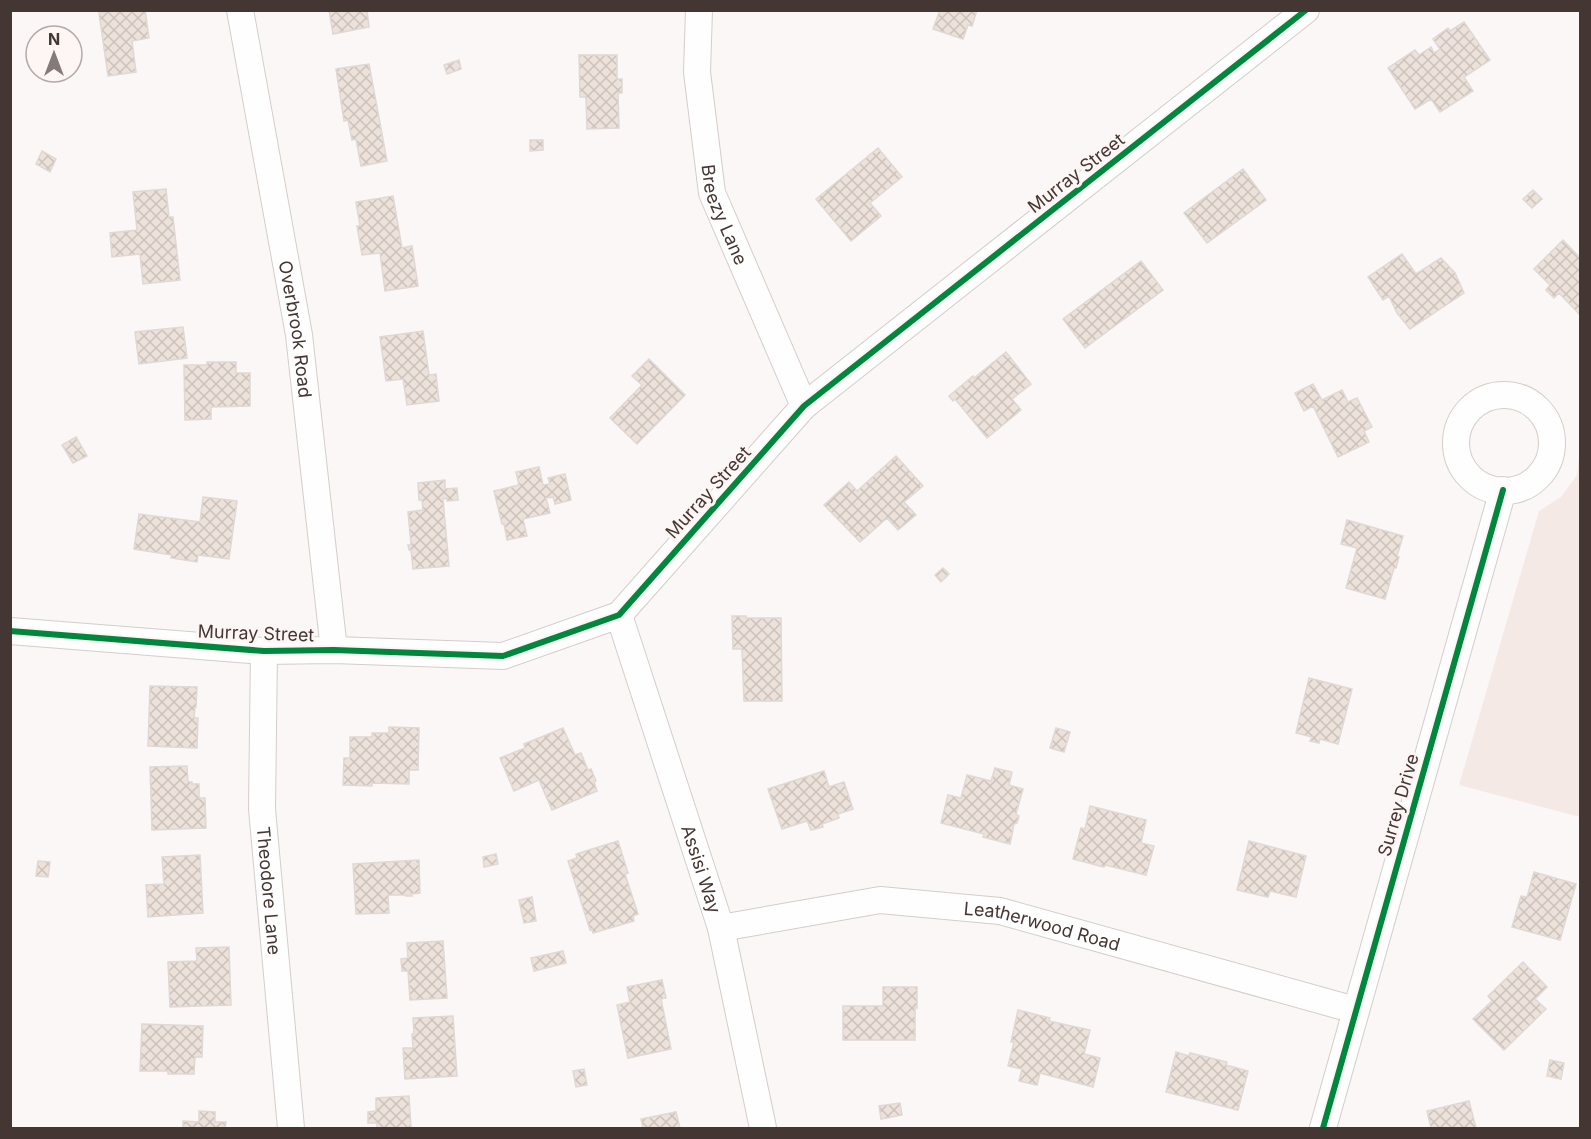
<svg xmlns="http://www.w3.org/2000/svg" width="1591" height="1139" viewBox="0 0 1591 1139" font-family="Inter,sans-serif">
<defs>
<pattern id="building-cross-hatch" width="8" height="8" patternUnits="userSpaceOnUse" patternTransform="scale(1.5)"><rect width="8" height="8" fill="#ece2da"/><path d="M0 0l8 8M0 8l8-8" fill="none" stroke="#ccc2bc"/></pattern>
</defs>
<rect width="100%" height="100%" fill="#fbf7f6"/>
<path fill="#f5e9e6" d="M1580,447V817L1459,785L1539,511L1561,497L1577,475Z"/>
<path fill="url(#building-cross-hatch)" stroke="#dfd8d4" stroke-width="1.5" d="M117,10H145L149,38L132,41L136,72L108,76L99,13Z
M329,10H367L369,27L333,34Z
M940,10H977L972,26L968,25L963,39L933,29Z
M1464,22L1490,60L1464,77L1473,91L1440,112L1431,99L1415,109L1388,68L1415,50L1419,55L1431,47L1434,53L1440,49L1433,39L1448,28L1450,31Z
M579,55H617V79H622V93H618L619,128L587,129L586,97H580Z
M459,60L461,69L447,74L444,65Z
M369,64L387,161L361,166L356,139L352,140L348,120L344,121L336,69Z
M530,140H543V150L530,151Z
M878,148L902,177L870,203L881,216L851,241L816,199Z
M42,151L56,159L50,172L36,164Z
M1243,169L1266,200L1207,243L1184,213Z
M166,189L169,217H173L180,280L143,284L140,254L112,257L110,233L137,230L133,192Z
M1533,190L1542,199L1532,208L1523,199Z
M393,196L402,248L412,246L418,286L385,291L380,253L362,255L357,226H360L356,202Z
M1563,240L1580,258V315L1559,293L1554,298L1546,290L1550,285L1534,269Z
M1402,254L1416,274L1441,258L1455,273L1464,293L1410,329L1397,313L1389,296L1383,300L1368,277Z
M1141,261L1163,290L1085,348L1063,319Z
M183,327L187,358L139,364L135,332Z
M423,331L429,375L436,374L439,401L407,405L403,379L386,381L380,337Z
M1006,352L1031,384L1012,399L1021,410L987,438L955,399L953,401L949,396L973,376L974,378Z
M649,359L685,395L637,444L610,418L642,385L632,376Z
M207,362H236V373H250V406L211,407V419L185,420L184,365H207Z
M1313,384L1322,400L1342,390L1348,402L1357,398L1372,427L1364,431L1369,442L1338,457L1313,406L1304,411L1295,393Z
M76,437L87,456L73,463L62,445Z
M896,456L923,486L904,502L916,515L898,530L887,518L860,542L824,505L849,482L857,491Z
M539,467L543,485L550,484L548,478L565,474L571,500L555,504L553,497L546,498L550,513L523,519L527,536L507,540L504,524H502L494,491L519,485L516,472Z
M445,480V489L457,488L458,500L447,501V498L443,499L449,566L413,569L411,550H409L408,545H411L408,512L423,510L422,500H419L418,483Z
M203,497L237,501L229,559L198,555L197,562L171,558L172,555L134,549L139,514L200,522Z
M1347,520L1403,536L1397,556L1399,557L1396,568H1394L1385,599L1346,588L1357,548L1341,544Z
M943,568L949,574L941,582L935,575Z
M732,616H746V618H781L782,701H744L742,649H733Z
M1309,678L1352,689L1338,744L1320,739L1319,743L1310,741L1312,737L1296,733Z
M150,686L197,687L196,707H195L194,718H198L197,748L148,746Z
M389,727L419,728L418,770H409V784L372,783V786L343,785L344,758H350V737H372V733H389Z
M563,728L575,755L581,753L588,770L591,769L596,781L594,782L597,791L552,810L539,780L514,791L500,758L525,748L524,744Z
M1056,728L1070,732L1064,752L1050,748Z
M187,766L188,782H192V784H199V798H205L206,828L152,830L150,767Z
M995,768L1012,772L1009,785L1023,789L1016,814L1019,816L1017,823L1014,824L1010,844L983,837L984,834L941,823L948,795L961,798L967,775L991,781Z
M824,771L829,787L844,782L853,809L838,814L839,818L822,824L823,827L811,830L807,821L782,829L768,789Z
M1090,806L1146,820L1141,843L1154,846L1146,875L1105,865L1104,867L1073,859L1081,828L1085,829Z
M618,841L628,873L625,874L638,914L633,916L634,921L593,933L592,929L590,930L568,861L577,858L576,854Z
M1249,841L1306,856L1296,897L1270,891L1268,897L1237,890Z
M496,854L498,864L484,867L483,857Z
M200,855L203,913L148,917L146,885L164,884L162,857Z
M419,860L420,893L411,894L412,896H406V895H388L389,913L356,914L353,864Z
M38,861L50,862L48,877L36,876Z
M1534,872L1576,884L1560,940L1512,927L1521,896L1527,897Z
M532,897L536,921L524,923L519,900Z
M443,941L447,998L410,1000L408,971H402L401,959L408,958L407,943Z
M229,947L231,1005L170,1007L168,962L197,961L196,948Z
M563,951L566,963L534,971L531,958Z
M1523,962L1547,987L1535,999L1546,1009L1504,1050L1473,1019L1492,1001L1488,996Z
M662,980L666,998L661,999L671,1049L628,1058L617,1005L630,1002L627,987Z
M883,987H917V1008H915V1040H843V1006H883Z
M1018,1010L1050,1018L1049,1021L1090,1030L1084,1054L1100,1058L1093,1087L1040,1073L1037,1085L1019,1081L1022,1069L1008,1066L1014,1042H1011Z
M453,1016L457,1076L405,1079L403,1048H413L412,1034H414L413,1018Z
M142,1024L203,1026L202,1057H195L194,1074H168V1071H140Z
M1176,1052L1189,1056L1190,1053L1227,1062L1226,1065L1248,1071L1238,1110L1166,1092Z
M1550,1060L1564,1063L1561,1079L1547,1076Z
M584,1069L587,1085L576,1087L573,1071Z
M409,1096L411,1128H377V1123H368V1112L376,1111V1098Z
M1469,1101L1476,1128H1431L1427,1111Z
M900,1103L902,1115L881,1119L879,1106Z
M199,1111L215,1112V1122H226L225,1128H183V1121L199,1122Z
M676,1112L680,1128H643L641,1119Z"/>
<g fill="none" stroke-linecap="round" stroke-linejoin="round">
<defs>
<g id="minor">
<path id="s1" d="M240,10L299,335L334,650"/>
<path id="s2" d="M699,10L697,72L712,193L804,406"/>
<circle cx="1504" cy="443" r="48"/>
<path id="s3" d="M619,615L721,928L763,1128"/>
<path d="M10,631L264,651L334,650L503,656L619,615L804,406L1306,10"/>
<path id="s4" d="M264,651L262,809L291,1128"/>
<path id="s5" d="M721,928L880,900L1000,911L1355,1010"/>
<path d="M1323,1128L1503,490"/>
</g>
</defs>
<use href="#minor" stroke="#d4cdca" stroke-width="28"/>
<use href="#minor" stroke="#fefefe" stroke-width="26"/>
<defs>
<path id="cycleway" d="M10,631L264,651L334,650L503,656L619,615L804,406L1306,10
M1323,1128L1503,490"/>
</defs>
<use href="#cycleway" stroke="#fdf6f4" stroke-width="10"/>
<use href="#cycleway" stroke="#00873e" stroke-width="6"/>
</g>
<g text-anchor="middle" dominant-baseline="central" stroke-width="6" stroke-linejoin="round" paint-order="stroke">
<g font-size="18" fill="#443632" stroke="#fdf6f4">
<text transform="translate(1076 173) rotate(-38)">Murray Street</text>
<text stroke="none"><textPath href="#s2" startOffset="208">Breezy Lane</textPath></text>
<text stroke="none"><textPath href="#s1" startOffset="324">Overbrook Road</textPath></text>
<text transform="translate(708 492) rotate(-48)">Murray Street</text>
<text transform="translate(256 633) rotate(2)">Murray Street</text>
<text transform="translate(1398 805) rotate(-74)">Surrey Drive</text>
<text stroke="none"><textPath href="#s3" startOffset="267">Assisi Way</textPath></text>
<text stroke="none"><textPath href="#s4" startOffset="240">Theodore Lane</textPath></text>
<text stroke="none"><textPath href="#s5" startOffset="326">Leatherwood Road</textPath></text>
</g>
</g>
<rect width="1591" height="1139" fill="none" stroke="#443632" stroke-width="24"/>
<g transform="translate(54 54)"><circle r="28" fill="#fdf6f4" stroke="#b3a9a6" stroke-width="1.5"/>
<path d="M0-4.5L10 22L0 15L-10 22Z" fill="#847a77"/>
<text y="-9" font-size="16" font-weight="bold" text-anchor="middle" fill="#443632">N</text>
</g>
</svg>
